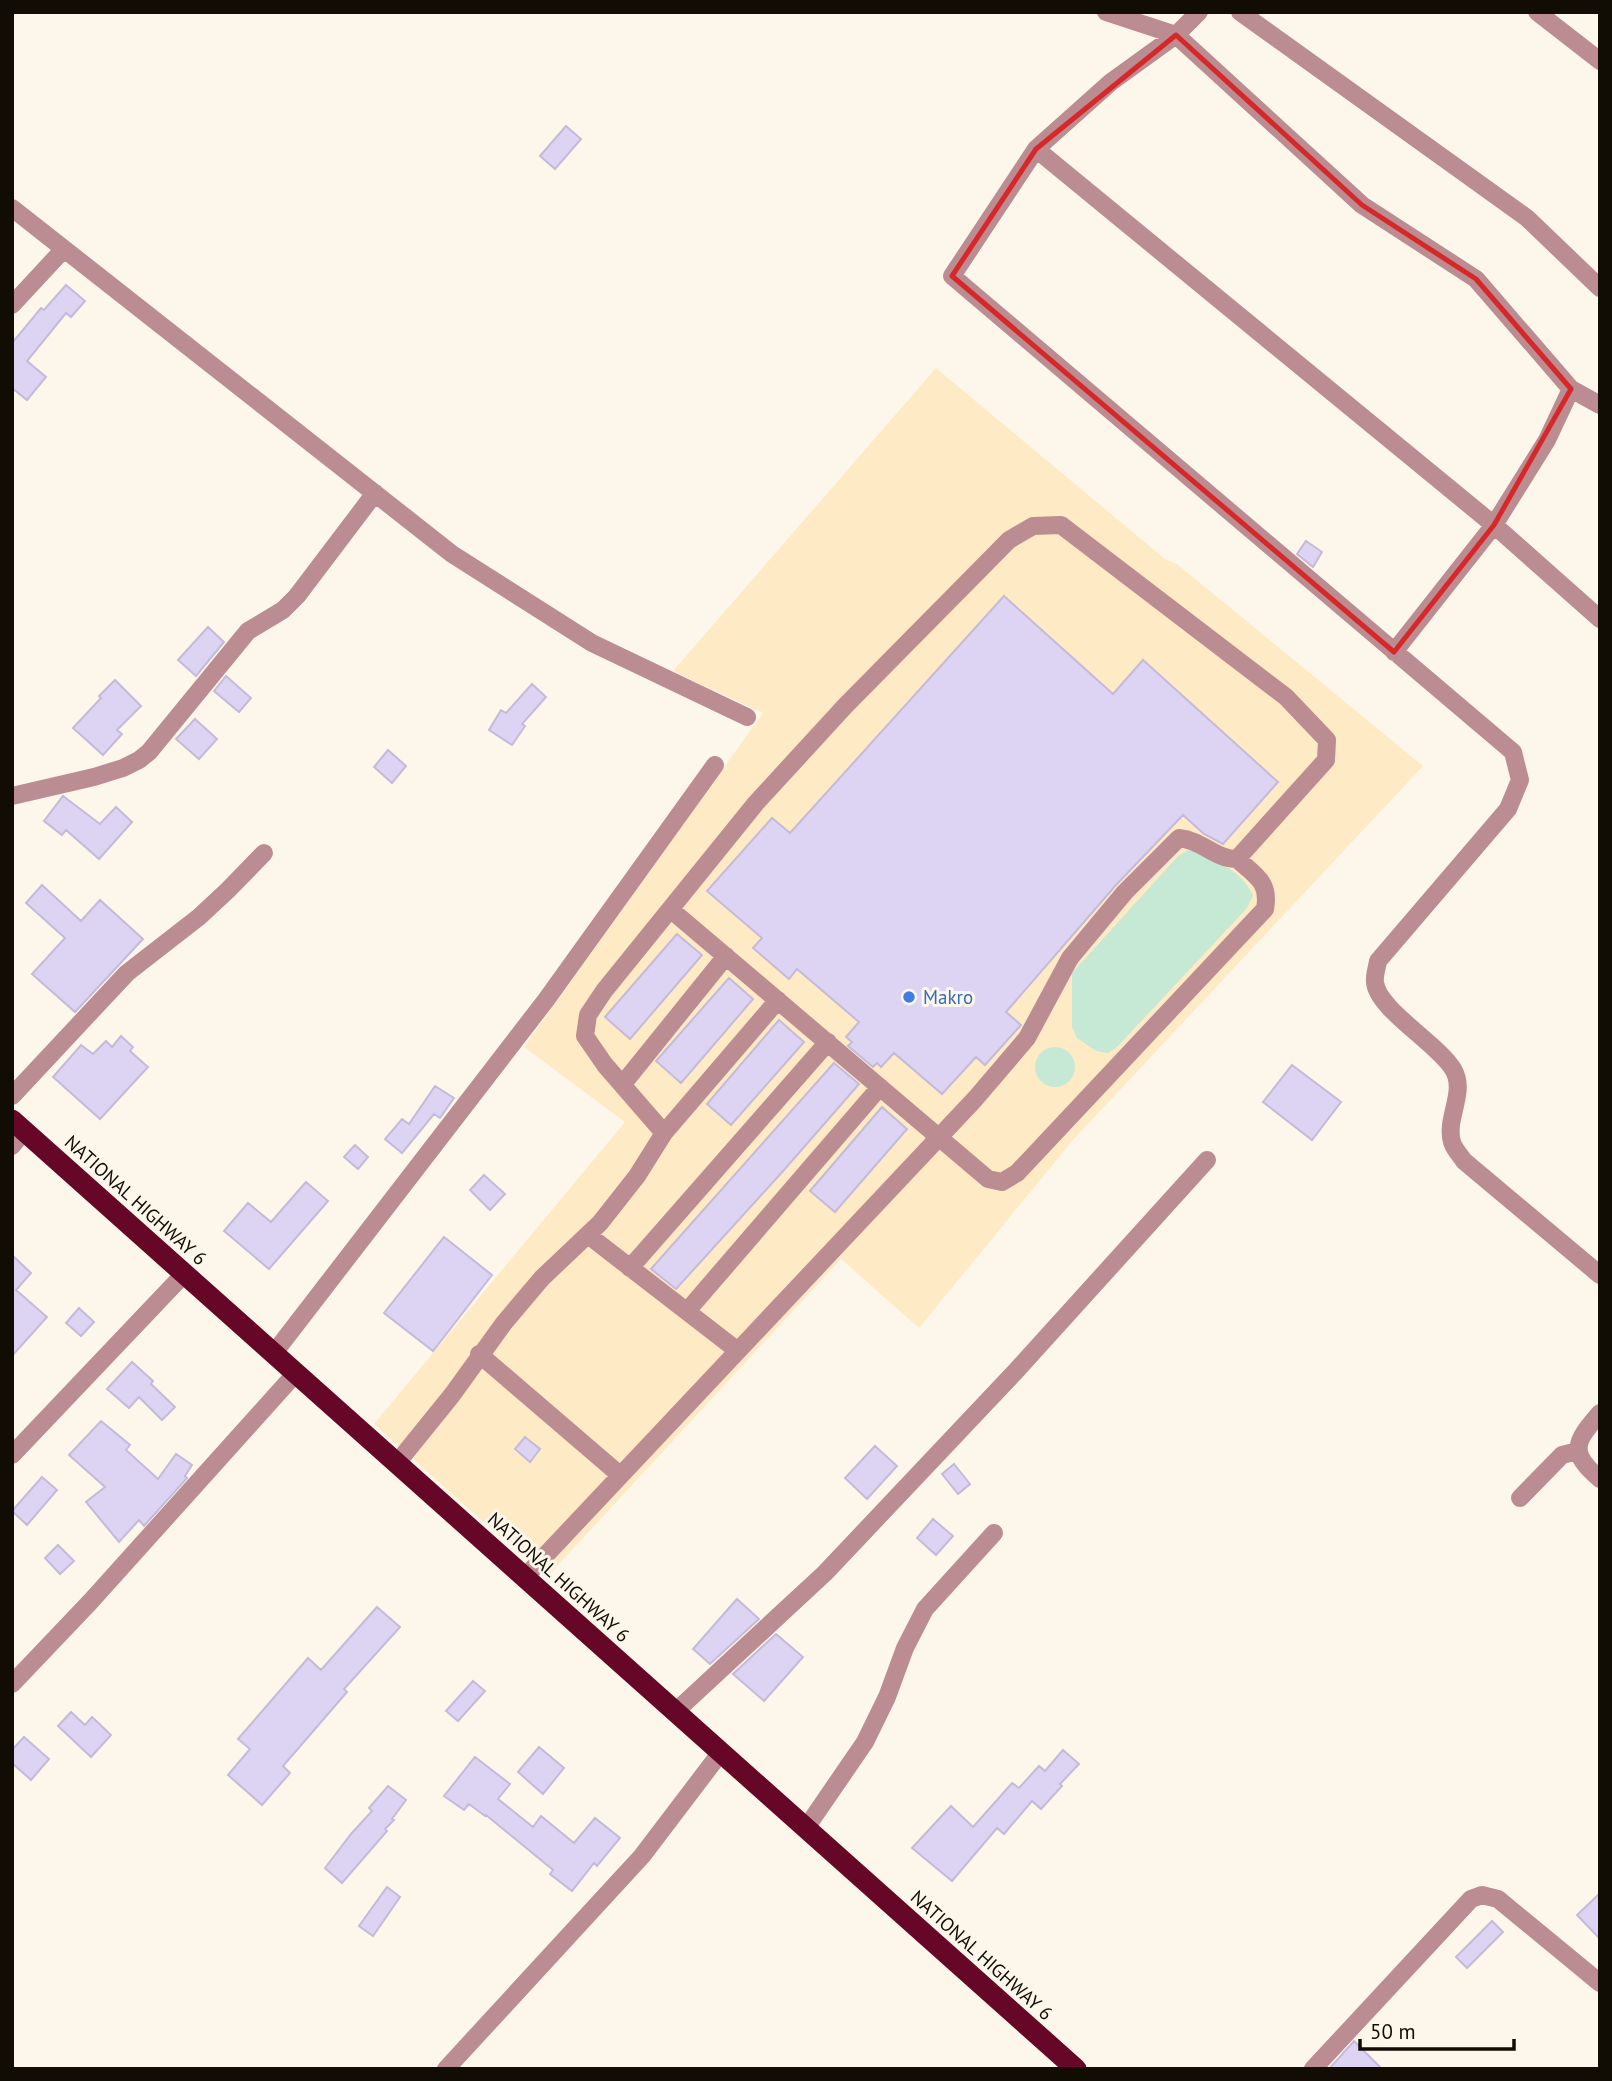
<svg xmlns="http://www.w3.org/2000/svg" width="1612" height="2081" viewBox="0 0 1612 2081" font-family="'PT Sans',sans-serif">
<rect width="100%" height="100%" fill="#fdf7eb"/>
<path fill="#feeac4" d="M936,368L1165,559L1177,564L1423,766L1072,1141L919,1328L841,1259L546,1578L374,1424L625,1122L524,1047L763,713L673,671Z"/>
<path fill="#c6e9d5" d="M1190,849C1213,858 1244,872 1253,896L1247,908L1117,1047L1108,1053L1096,1051L1077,1038L1072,1027V973L1178,856Z
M1035 1067a20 20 0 1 1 40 0a20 20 0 1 1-40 0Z"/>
<path fill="#ddd3f2" stroke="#c4bad9" stroke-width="2" d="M566,126L581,139L555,169L540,156Z
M66,285L85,301L71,317L66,313L27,361L46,377L27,400L12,388V343L41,308L44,310Z
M1306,541L1322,552L1313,567L1297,554Z
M1004,596L1113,694L1143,660L1278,782L1223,844L1204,834L1183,815L1116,885L1006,1012L1021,1025L985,1065L976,1057L942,1094L894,1053L881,1067L877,1063L873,1067L848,1046L852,1042L846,1037L859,1022L797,969L789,979L753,948L762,938L707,891L772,818L790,833Z
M208,627L224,642L196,676L178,660Z
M226,676L251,698L239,712L214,691Z
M115,680L141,706L117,730L122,734L103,755L73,728L101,698L99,696Z
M532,684L546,697L522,724L525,726L512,745L489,730L501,710L506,713Z
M195,719L217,739L199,759L176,739Z
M388,750L406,766L392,783L374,767Z
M63,796L100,824L116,807L132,822L99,859L66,830L62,835L44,821Z
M42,885L81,921L100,900L143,939L75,1012L32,974L65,938L26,903Z
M677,934L702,955L630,1039L605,1017Z
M729,978L753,999L681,1083L656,1061Z
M779,1020L804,1042L731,1125L707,1104Z
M121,1036L133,1047L130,1051L148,1067L100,1119L53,1077L81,1045L93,1054L106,1041L112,1047Z
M834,1063L859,1084L784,1170L676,1289L651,1269Z
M1292,1065L1341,1102L1312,1140L1263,1102Z
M435,1086L454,1098L440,1118L434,1114L402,1153L385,1139L402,1119L409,1124Z
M882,1107L907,1129L835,1212L810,1191Z
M355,1145L368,1157L358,1169L344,1157Z
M484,1175L505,1194L490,1210L470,1190Z
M306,1182L328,1201L269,1269L224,1231L248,1203L271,1222Z
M444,1237L492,1275L433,1351L384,1313Z
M12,1255L31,1273L16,1290L47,1317L12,1356Z
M79,1308L94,1322L81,1336L66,1323Z
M132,1362L153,1381L151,1384L175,1407L162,1420L139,1397L129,1408L107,1389Z
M101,1421L130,1445L126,1450L158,1479L176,1454L192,1465L185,1476L187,1478L144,1526L139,1520L119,1542L86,1502L105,1487L69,1455Z
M525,1437L540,1449L530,1462L515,1449Z
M875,1446L897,1466L867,1499L845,1478Z
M954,1464L970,1484L958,1494L942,1474Z
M42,1477L57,1490L27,1525L12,1511Z
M933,1519L953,1536L936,1555L917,1538Z
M58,1545L74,1561L60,1574L45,1558Z
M737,1599L759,1619L710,1664L693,1649Z
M377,1607L400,1627L344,1689L347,1692L283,1766L290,1773L262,1805L228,1775L250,1749L238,1739L308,1658L321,1670Z
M776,1634L803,1657L764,1701L733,1674Z
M473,1681L485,1691L458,1721L446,1711Z
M71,1712L85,1725L92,1717L111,1735L91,1757L58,1726Z
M24,1737L49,1759L31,1780L12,1763V1750Z
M539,1747L564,1768L543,1794L518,1772Z
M1063,1750L1079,1764L1060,1784L1062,1786L1041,1809L1032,1801L1004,1834L997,1828L952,1881L912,1848L951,1806L973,1827L1012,1783L1019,1788L1039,1766L1045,1771Z
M475,1757L510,1784L498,1799L533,1827L541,1816L574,1843L595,1818L620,1838L597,1866L594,1863L572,1891L550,1874L553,1870L486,1815L485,1816L469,1804L464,1810L444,1796Z
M388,1786L406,1800L392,1819L394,1820L385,1829L387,1831L342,1883L325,1868L351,1834L372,1811L369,1808Z
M387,1887L400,1897L373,1936L359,1926Z
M1600,1893V1939L1577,1915Z
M1492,1921L1503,1932L1467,1968L1456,1957Z
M1354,2041L1382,2069H1329Z"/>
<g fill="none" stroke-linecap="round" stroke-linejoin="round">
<path stroke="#bb8c92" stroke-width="18" d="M1106,12L1176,35L1362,205L1476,279L1571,389L1600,405
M1199,12L1176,35L1111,82L1036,149L952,276L1513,752L1520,780L1508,809L1378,961C1377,968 1374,976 1375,982C1377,1009 1437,1043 1453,1069C1467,1092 1445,1118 1452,1142C1454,1149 1460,1155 1464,1161L1600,1275
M1240,12L1527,218L1600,288
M1537,12L1600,61
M1036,149L1494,525L1600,619
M12,208L452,554L592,643L747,717
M12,305L64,249
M1394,652L1494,525L1547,440L1571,389
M12,796L94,777L123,768L139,760L149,752L248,631L283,610L297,596L375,493
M670,909L988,1179L1002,1182L1017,1173L1265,909C1270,882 1256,876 1237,859
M622,1085L726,956
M12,1096L127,973L199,917L228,890L264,853
M664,1133L778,1000
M12,1146L24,1131
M588,1235L738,1351
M630,1268L828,1042
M688,1310L880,1087
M274,1353L546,1000L715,765
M479,1354L620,1475
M1600,1413C1575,1442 1568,1452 1600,1479
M12,1455L185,1273
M397,1463L452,1395L504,1323L542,1278L600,1223L637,1176L664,1133L605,1065L585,1036L588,1015L604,991L756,803L846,705L1009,540L1033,526L1061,525L1286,697L1327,740L1326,760L1237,859C1215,859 1202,840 1179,838L1125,892L1070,958L1027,1038L975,1099L525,1577
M1520,1498L1562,1455L1578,1451
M12,1684L91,1601L296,1373
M675,1712L825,1573L1015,1372L1207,1160
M806,1828L865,1742L887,1697L905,1648L925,1609L994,1533
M446,2069L642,1856L721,1752
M1313,2069L1471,1899L1482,1895L1498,1899L1600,1983"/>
<path stroke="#670727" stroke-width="21" d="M12,1120L1076,2069"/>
</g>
<path fill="none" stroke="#d62828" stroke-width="5" stroke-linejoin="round" d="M1176,35L1362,205L1476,279L1571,389L1494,525L1394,652L952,276L1036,149Z"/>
<circle fill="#3f7fe0" stroke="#fdf7eb" stroke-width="2.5" cx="909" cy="997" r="7"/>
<g text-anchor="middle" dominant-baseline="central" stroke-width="6" stroke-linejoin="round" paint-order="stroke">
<g font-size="19" fill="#366cbe" stroke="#fdf7eb" text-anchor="start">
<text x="923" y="997">Makro</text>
</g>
<g font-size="19" fill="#120d04" stroke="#fdf7eb">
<text transform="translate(136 1200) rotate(42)">NATIONAL HIGHWAY 6</text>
<text transform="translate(559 1577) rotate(42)">NATIONAL HIGHWAY 6</text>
<text transform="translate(982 1955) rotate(42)">NATIONAL HIGHWAY 6</text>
</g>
</g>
<rect width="1612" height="2081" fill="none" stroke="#120d04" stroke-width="28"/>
<path d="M1360 2039v10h154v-10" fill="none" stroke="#120d04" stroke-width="3.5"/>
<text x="1370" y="2039" font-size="21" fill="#120d04" stroke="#fdf7eb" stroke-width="5" paint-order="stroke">50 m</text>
</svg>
